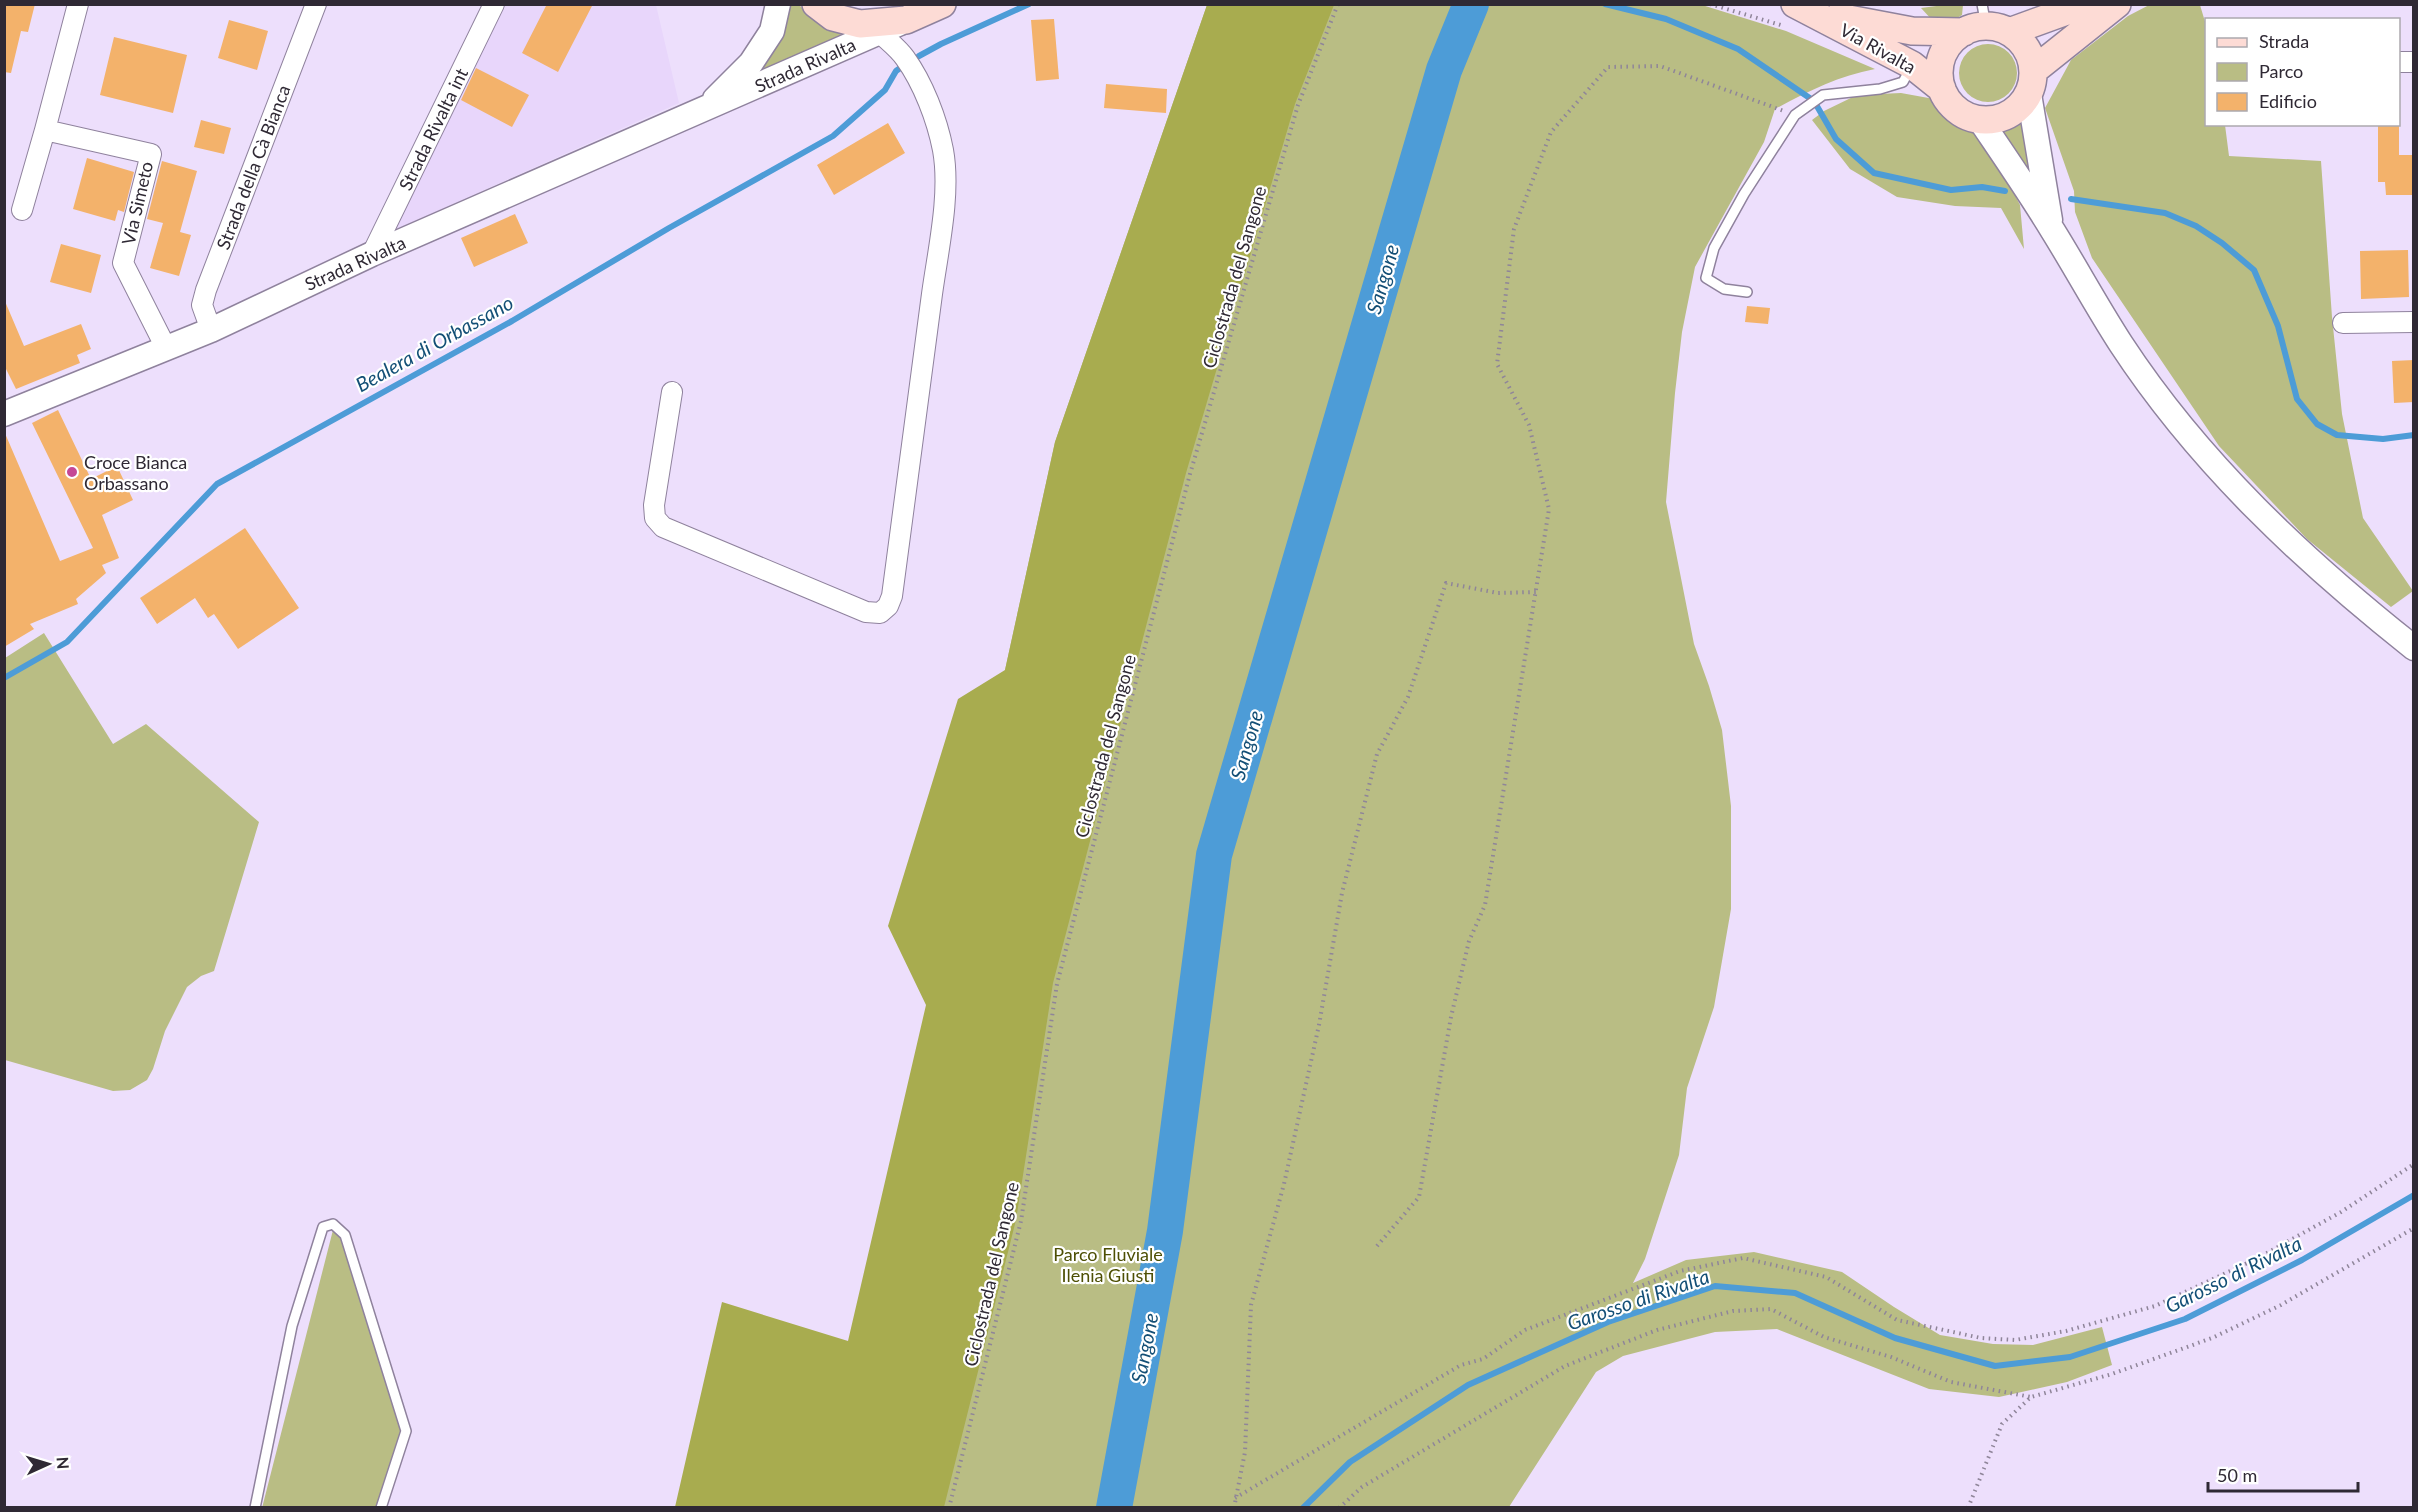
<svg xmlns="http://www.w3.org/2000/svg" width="2418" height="1512" viewBox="0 0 2418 1512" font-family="Lato,sans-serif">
<rect width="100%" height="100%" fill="#eddffc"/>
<path fill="#e8d6fb" d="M483,5H656L679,103L372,240Z"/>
<path fill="#b9bd84" d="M2151,4L2200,5L2206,25V124L2225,125L2229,156L2321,161L2332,317L2342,414L2363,518L2413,591L2391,607L2307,539L2219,446L2092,258L2075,212L2074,191L2045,108L2071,60L2128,16Z
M785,5H799L809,14L840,30L841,37L762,81L759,67Z
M1207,5H1702L1786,31L1875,69C1838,76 1809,91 1775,109L1764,142L1695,267L1682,332L1675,393L1666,502L1694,644L1709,686L1722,730L1731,806V909L1714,1007L1687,1088L1679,1155L1645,1259L1633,1283L1686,1260L1754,1252L1842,1272L1894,1307L1940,1335L1993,1344L2033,1345L2102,1327L2112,1365L2067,1382L1999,1397L1929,1389L1777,1329L1715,1332L1623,1356L1596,1372L1509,1507L675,1508L835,1406L1005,670L1055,442Z
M1944,5H1963L1962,15L1951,22L1933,21L1921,8Z
M1959 73a29 29 0 1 1 58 0a29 29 0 1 1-58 0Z
M1901,93L1934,99L1963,126L1989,144L2020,205L2024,249L2001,208L1955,206L1897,197L1850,169L1812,120L1824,111L1857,95Z
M2026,122L2044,207L1999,134Z
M44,633L113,744L146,724L259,822L214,971L201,976L187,987L165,1031L153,1069L147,1080L130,1090L113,1091L5,1060V658Z
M333,1230L345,1235L405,1428L379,1507L262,1508Z"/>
<path fill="#a8ac4f" d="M1207,5H1334L1295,104L1186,473L1053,983L1016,1220L944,1507H675L722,1302L848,1341L926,1005L888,926L958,699L1005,670L1055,442Z"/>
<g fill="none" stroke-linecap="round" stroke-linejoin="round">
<path stroke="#4d9cd7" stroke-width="6" d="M1605,4L1666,19L1738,49L1814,101L1836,139L1874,173L1951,190L1982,187L2005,191
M919,56L941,44L1029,4
M2071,199L2165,213L2196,226L2222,243L2254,270L2278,326L2297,399L2317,424L2337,435L2383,439L2414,435
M4,678L67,642L217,484L512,321L669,228L833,136L885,90L896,71L903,66
M1303,1508L1350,1462L1468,1385L1608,1322L1715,1286L1795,1293L1895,1338L1995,1366L2070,1357L2185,1319L2302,1260L2414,1195"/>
<path stroke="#4d9cd7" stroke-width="36" d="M1114,1508L1165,1231L1214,855L1444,70L1471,4"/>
</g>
<path fill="#f3b26b" d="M4,4H35L28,32L21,31L11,73L4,72Z
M547,4H593L558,72L522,53Z
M1054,19L1059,79L1036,81L1031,20Z
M229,20L268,31L257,70L218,58Z
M114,37L187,55L173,113L100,95Z
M476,68L529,95L512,127L461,100Z
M1106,84L1167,89L1166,113L1104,108Z
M201,120L231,128L224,154L194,147Z
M888,123L905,153L834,195L817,165Z
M2378,124H2399V155H2414V195H2386L2385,182H2378Z
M87,158L134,172L124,212L118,210L115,221L73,209Z
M162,161L197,171L180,232L191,235L179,276L150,268L163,223L147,219Z
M515,214L528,243L474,267L461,238Z
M61,244L101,255L91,293L50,282Z
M2408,250L2409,297L2361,299L2360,251Z
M4,299L24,346L81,324L91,349L77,355L80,363L16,389L4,365Z
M1747,306L1770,308L1768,324L1745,322Z
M2414,360V402L2394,403L2392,361Z
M58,410L91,479L117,466L133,500L102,515L119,558L102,565L106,573L76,599L78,604L30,624L34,629L4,647V431L60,561L93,548L32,423Z
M245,528L299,608L238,649L214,614L208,618L195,598L157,624L140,598Z"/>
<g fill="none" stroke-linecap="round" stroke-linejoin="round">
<defs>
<path id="service" d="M1982,4L1986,26
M1747,292L1724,289L1706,278L1714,248L1744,194L1795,115L1823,95L1880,89L1903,82L1911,67
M255,1508L292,1326L323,1227L333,1224L345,1235L406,1431L381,1508"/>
<path id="minor" d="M2398,62H2414
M45,130L78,4
M22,210L45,130L151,154L123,263L166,348
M372,254L494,4
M2343,323L2414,322
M211,330L202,305L206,290L316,4
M672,392L654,505L655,518L663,527L866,612L880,613L888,606L892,596C905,495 919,395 932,294C938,250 951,194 943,150C937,119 923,83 905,58C898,48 887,40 879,32"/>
<path id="tertiary" d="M2029,94L2050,220
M715,99L751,63L772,31L778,4
M1980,120C2005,157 2030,193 2053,231C2076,268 2097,307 2121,344C2199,463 2303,560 2414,648
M4,414L211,330L372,254L898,24"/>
<path id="secondary" d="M816,4L833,17L860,24L906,20L942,4
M1795,4L1912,65L1942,89
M1838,17L1912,31L1964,32
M1939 73a47 47 0 1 1 94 0a47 47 0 1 1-94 0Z
M2009,32L2086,4
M2033,71L2117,4"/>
</defs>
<use href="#service" stroke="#8f829d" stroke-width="12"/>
<use href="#minor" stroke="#8f829d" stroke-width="22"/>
<use href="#tertiary" stroke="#8f829d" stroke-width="27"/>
<use href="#secondary" stroke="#8f829d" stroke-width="30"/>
<path stroke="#8f8599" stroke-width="4" stroke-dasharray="1.5 4.5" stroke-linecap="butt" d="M1710,4L1784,26
M1377,1246L1419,1197L1451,1017L1469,941L1485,905L1549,509L1529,425L1497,364L1514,229L1551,132L1608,67L1660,66L1784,111
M1235,1498L1461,1365L1483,1359L1525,1330L1680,1271L1743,1258L1826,1277L1897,1320L1981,1338L2015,1340L2066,1331L2155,1306L2256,1259L2341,1212L2414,1164
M949,1508L1021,1221L1057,984L1190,474L1298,105L1338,4
M1234,1508L1245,1452L1251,1305L1284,1184L1319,1025L1342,893L1377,754L1408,697L1446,583L1498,593L1536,592
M1339,1508L1362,1487L1565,1366L1657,1330L1733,1311L1771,1309L1824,1337L1891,1357L1951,1382L2031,1397
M1968,1508L2002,1424L2031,1397L2112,1374L2212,1338L2281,1305L2414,1228"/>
<use href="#service" stroke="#fff" stroke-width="9"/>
<use href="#minor" stroke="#fff" stroke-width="20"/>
<use href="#tertiary" stroke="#fff" stroke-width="24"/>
<use href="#secondary" stroke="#fddbd5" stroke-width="27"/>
</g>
<circle fill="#c54795" stroke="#fff" stroke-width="2" cx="72" cy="472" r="6"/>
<g text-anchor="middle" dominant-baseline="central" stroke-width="4.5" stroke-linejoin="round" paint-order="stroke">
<g font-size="18" fill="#2f2934" stroke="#fff">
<text transform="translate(1878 48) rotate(29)">Via Rivalta</text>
<text transform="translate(805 65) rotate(-24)">Strada Rivalta</text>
<text transform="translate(433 129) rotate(-64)">Strada Rivalta int</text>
<text transform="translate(253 167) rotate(-69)">Strada della Cà Bianca</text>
<text transform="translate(137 203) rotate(-77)">Via Simeto</text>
<text transform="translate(355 263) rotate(-24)">Strada Rivalta</text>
<text transform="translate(1234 277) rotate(-74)">Ciclostrada del Sangone</text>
<text transform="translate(1105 746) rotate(-75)">Ciclostrada del Sangone</text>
<text transform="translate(991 1274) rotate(-77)">Ciclostrada del Sangone</text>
</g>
<g font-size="18" fill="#2f2934" stroke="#fff" text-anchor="start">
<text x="84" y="462">Croce Bianca<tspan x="84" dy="21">Orbassano</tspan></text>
</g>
<g font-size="18" fill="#4d4f04" stroke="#fff">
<text x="1108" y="1254">Parco Fluviale<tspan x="1108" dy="21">Ilenia Giusti</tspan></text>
</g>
<g font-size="20" font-style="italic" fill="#134f76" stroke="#fff">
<text transform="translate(1382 279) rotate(-74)">Sangone</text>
<text transform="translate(434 343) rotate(-29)">Bealera di Orbassano</text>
<text transform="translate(1246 745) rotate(-74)">Sangone</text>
<text transform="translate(2233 1274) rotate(-26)">Garosso di Rivalta</text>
<text transform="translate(1638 1299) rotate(-19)">Garosso di Rivalta</text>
<text transform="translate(1144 1348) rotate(-79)">Sangone</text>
</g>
</g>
<rect width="2418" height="1512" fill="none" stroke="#2f2934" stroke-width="12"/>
<rect x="2205" y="18" width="195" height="108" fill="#ffffff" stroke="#aca9ae" stroke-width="1.5"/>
<rect x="2217" y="38" width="30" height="9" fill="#fddbd5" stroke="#aca9ae" stroke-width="1.5"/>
<text x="2259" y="48" font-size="18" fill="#2f2934">Strada</text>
<rect x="2217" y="63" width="30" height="18" fill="#b9bd84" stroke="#aca9ae" stroke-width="1.5"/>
<text x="2259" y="78" font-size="18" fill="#2f2934">Parco</text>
<rect x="2217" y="93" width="30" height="18" fill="#f3b26b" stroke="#aca9ae" stroke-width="1.5"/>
<text x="2259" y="108" font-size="18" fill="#2f2934">Edificio</text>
<g transform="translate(48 1464) rotate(86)" stroke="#ffffff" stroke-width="4.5" paint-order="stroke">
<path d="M0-4.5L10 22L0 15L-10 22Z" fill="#2f2934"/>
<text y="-9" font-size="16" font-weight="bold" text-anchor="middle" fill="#2f2934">N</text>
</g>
<path d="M2208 1482v9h150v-9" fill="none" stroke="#2f2934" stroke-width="3"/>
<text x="2217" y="1482" font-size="18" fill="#2f2934" stroke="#ffffff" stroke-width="4.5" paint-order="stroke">50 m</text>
</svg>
